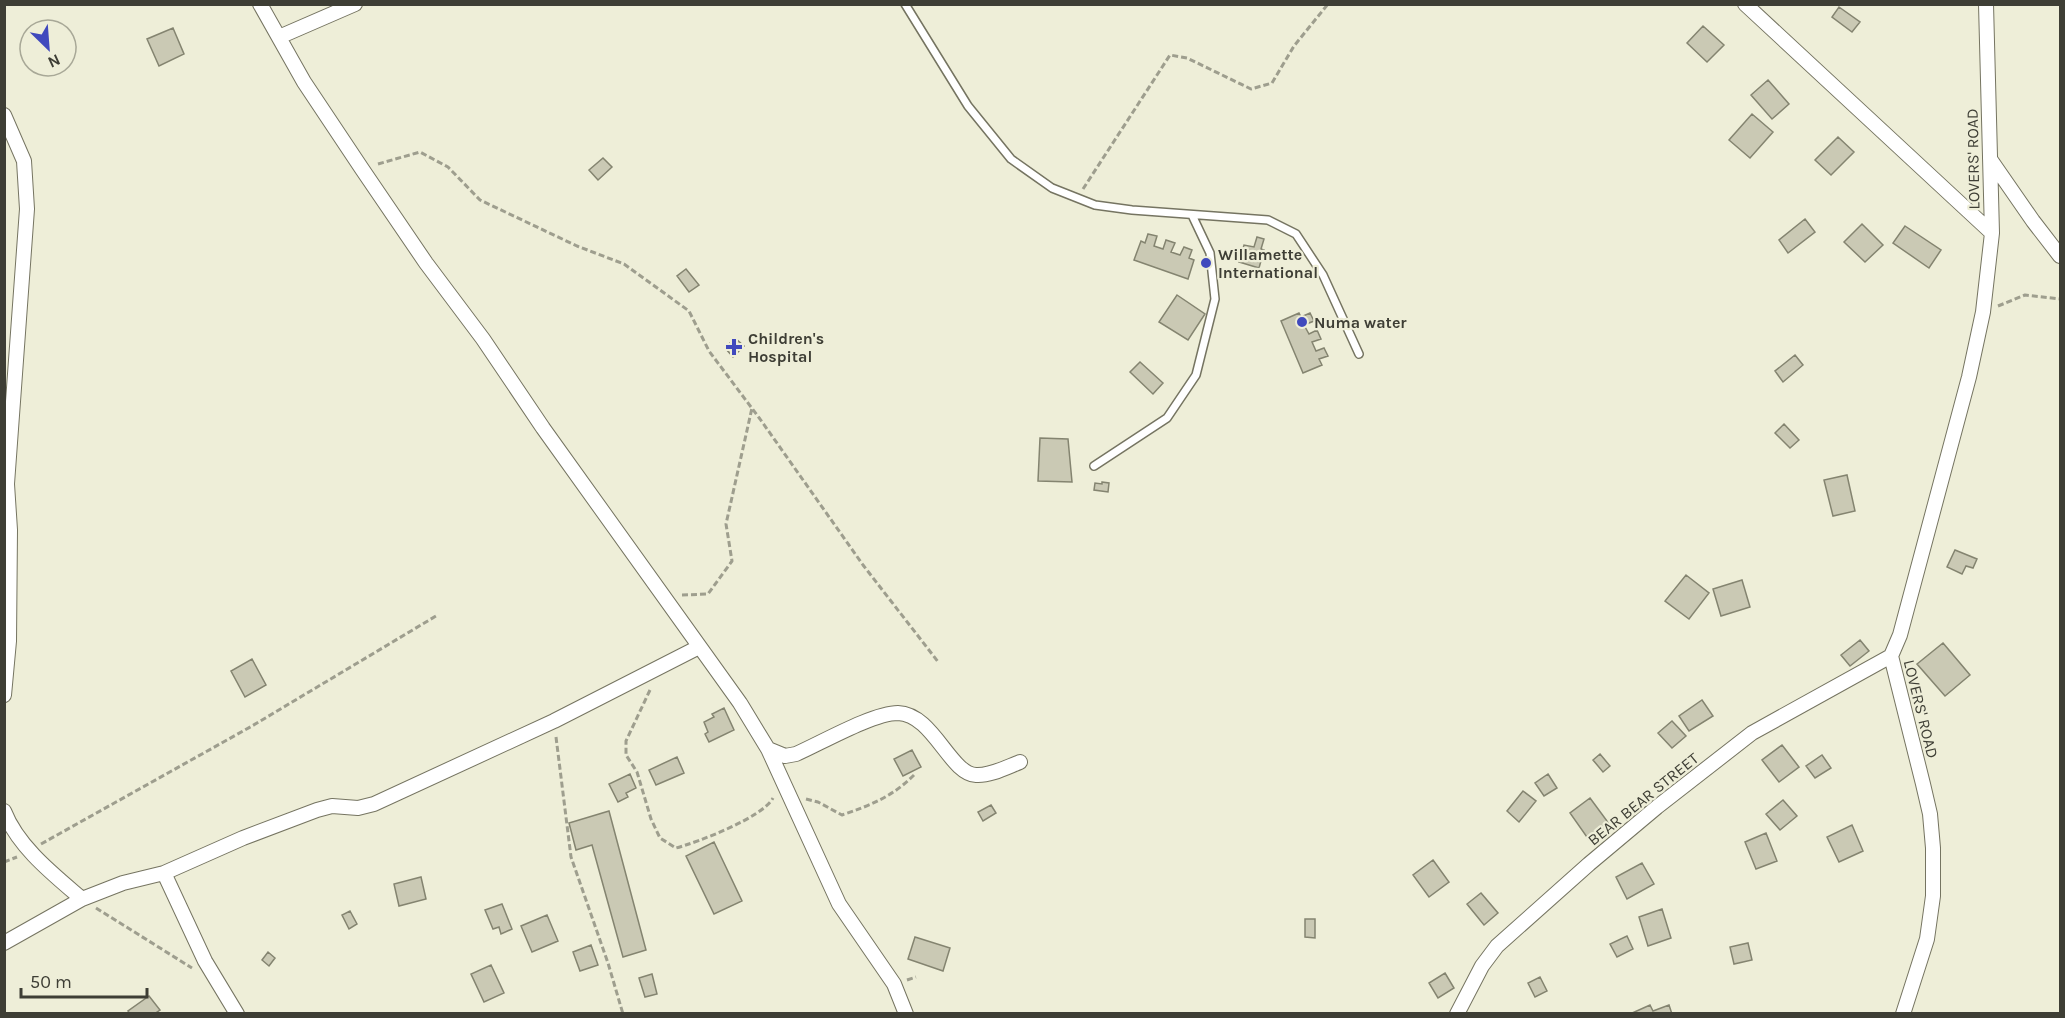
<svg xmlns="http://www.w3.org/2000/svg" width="2065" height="1018" viewBox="0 0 2065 1018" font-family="Karla,sans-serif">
<rect width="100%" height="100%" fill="#eeeed8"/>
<path fill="#cac9b4" stroke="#848470" stroke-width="1.5" d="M1839,7L1860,22L1852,32L1832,17Z
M1703,26L1724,45L1707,62L1687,43Z
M173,28L184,54L159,66L147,39Z
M1768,80L1789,104L1772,119L1751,95Z
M1752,114L1773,132L1750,158L1729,140Z
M1838,137L1854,152L1831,175L1815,160Z
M603,158L612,167L598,180L589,170Z
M1805,219L1815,232L1788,253L1779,240Z
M1862,224L1883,245L1865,262L1844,242Z
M1905,226L1941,250L1929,268L1893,243Z
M1148,234L1157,236L1154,246L1163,249L1166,240L1175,243L1171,252L1180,255L1184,247L1192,250L1189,258L1194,260L1188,279L1134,260L1141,241L1145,243Z
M1257,237L1264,239L1261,249L1264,250L1259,268L1239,262L1244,245L1254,247Z
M686,269L699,285L689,292L677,276Z
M1177,295L1205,314L1188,340L1159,322Z
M1299,313L1301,317L1310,313L1314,321L1304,325L1309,334L1317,330L1321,339L1312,342L1316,351L1324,348L1328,356L1319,359L1322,365L1303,373L1281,321Z
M735,338L744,346L733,357L725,348Z
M1795,355L1803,365L1783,382L1775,371Z
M1140,362L1163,383L1153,394L1130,372Z
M1784,424L1799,440L1790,448L1775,433Z
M1040,438L1068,439L1072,482L1038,481Z
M1847,475L1855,511L1833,516L1824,480Z
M1102,482L1109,483L1108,492L1094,490L1095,483L1102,484Z
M1955,550L1977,559L1973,568L1966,566L1962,574L1947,567Z
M1686,575L1709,593L1689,619L1665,601Z
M1742,580L1750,607L1721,616L1713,589Z
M1860,640L1869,651L1850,666L1841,655Z
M1943,643L1970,675L1945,696L1917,664Z
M252,659L266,685L245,697L231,671Z
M1702,700L1713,716L1689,731L1679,716Z
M724,708L734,730L709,742L705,734L708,732L704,722L714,717L712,714Z
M1672,721L1686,736L1672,748L1658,733Z
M1782,745L1799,767L1779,782L1762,760Z
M912,750L921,767L903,776L894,759Z
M1600,754L1610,766L1603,772L1593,760Z
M1822,755L1831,768L1815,778L1806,766Z
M677,757L684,773L656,785L649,770Z
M630,774L636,788L626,793L628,797L618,802L609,784Z
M1548,774L1557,788L1544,796L1535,783Z
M1523,791L1536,801L1519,822L1507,811Z
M1590,798L1610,825L1589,840L1570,813Z
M1783,800L1797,816L1780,830L1766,814Z
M991,805L996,813L983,821L978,812Z
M609,811L646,950L623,957L592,845L576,850L569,823Z
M1852,825L1863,851L1839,862L1827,837Z
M1766,833L1777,861L1756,869L1745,842Z
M714,842L742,901L714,914L686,856Z
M1433,860L1449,882L1429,897L1413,875Z
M1642,863L1654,884L1627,899L1616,877Z
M421,877L426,899L399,906L394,884Z
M1481,893L1498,913L1484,925L1467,904Z
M502,904L512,929L501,934L499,927L493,929L485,910Z
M1662,909L1671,938L1648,946L1639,917Z
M350,911L357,924L349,929L342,915Z
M547,915L558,941L532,952L521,926Z
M1305,919H1315V938L1305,937Z
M1627,936L1633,949L1617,957L1610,944Z
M915,937L950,948L943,971L908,959Z
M1748,943L1752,960L1734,964L1730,947Z
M591,945L598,965L580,971L573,952Z
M268,952L275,958L269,966L262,960Z
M491,965L504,993L484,1002L471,974Z
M1445,973L1454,988L1438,998L1429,983Z
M652,974L657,994L645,997L639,978Z
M1540,977L1547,991L1535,997L1528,983Z
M149,996L160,1010L154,1014H130L128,1011Z
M1650,1005L1653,1011L1669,1005L1672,1014H1630Z"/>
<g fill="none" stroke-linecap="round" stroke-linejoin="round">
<defs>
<path id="lane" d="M905,4L968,106L1011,159L1052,188L1095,205L1132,210L1268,220L1296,234L1323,275L1359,354
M1094,466L1167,418L1196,375L1215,299L1210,253L1192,215"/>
<path id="street" d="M260,4L304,82L362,169L426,263L483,339L543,428L740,703L768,749L839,904L894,984L906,1014
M1745,4L1992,233
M279,37L355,4
M4,115L24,161L27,209L7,484L10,530L9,641L4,695
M1990,159L2033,221L2060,256
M768,749L785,756L796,754C821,743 873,713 898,713C933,714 950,774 976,775C990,776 1007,767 1020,762
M4,811C18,847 54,875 82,899
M164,873L205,961L237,1014
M4,943L82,899L123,883L164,873L243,838L317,810L332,806L358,808L374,804L554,721L699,647
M1457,1014L1482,966L1497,946L1589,864L1657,807L1752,733L1891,656
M1903,1014L1927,939L1933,896V848L1930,814L1923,784L1891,656L1900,635L1969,377L1983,312L1992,233L1986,4"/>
</defs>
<use href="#lane" stroke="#757461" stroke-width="10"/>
<use href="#street" stroke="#757461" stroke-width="16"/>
<path stroke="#9e9e8e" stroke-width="3" stroke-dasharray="6 3" stroke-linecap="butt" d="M378,164L420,152L448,167L480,200L577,246L624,264L689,311L709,351L760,419L863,565L939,663
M1083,189L1170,55L1187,58L1251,89L1272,83L1294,46L1328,4
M1998,306L2025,295L2060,299
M682,595L708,594L732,561L726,524L752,408
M650,690L626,741V755L637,772L651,819L660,838L676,848C698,842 762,818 773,798
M556,737L571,857L608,963L623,1014
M806,799L818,802L842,815C871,805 892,797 914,775
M41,844L252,726L436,616
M4,862L17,857
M96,908L192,968
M907,980L916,977"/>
<use href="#lane" stroke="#fff" stroke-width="7"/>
<use href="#street" stroke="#fff" stroke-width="14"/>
</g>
<g fill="#4049bd" stroke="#eeeed8" stroke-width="2">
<circle cx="1206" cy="263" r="6"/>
<circle cx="1302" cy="322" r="6"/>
<path d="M731 338h6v6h6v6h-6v6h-6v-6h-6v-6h6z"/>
</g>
<g text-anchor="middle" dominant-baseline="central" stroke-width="4.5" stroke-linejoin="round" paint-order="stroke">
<g font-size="16" fill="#3e3e35" stroke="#eeeed8">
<text transform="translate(1973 159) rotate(-91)">LOVERS' ROAD</text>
<text transform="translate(1921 709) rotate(76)">LOVERS' ROAD</text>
<text transform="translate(1643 799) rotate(-39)">BEAR BEAR STREET</text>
</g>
<g font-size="16" font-weight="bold" fill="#3e3e35" stroke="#eeeed8" text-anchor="start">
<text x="1218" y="254">Willamette<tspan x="1218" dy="18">International</tspan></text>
<text x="1314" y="322">Numa water</text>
<text x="748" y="338">Children's<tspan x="748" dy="18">Hospital</tspan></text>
</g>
</g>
<rect width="2065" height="1018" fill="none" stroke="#3e3e35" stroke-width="12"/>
<g transform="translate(48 48) rotate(155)"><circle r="28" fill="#eeeed8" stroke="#a8a897" stroke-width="1.5"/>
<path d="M0-4.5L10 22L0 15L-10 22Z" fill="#4049bd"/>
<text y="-9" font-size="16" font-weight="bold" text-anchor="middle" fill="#3e3e35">N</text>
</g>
<path d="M21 988v9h126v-9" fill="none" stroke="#3e3e35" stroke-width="3"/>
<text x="30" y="988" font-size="18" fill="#3e3e35" stroke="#eeeed8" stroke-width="4.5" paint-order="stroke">50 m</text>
</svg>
